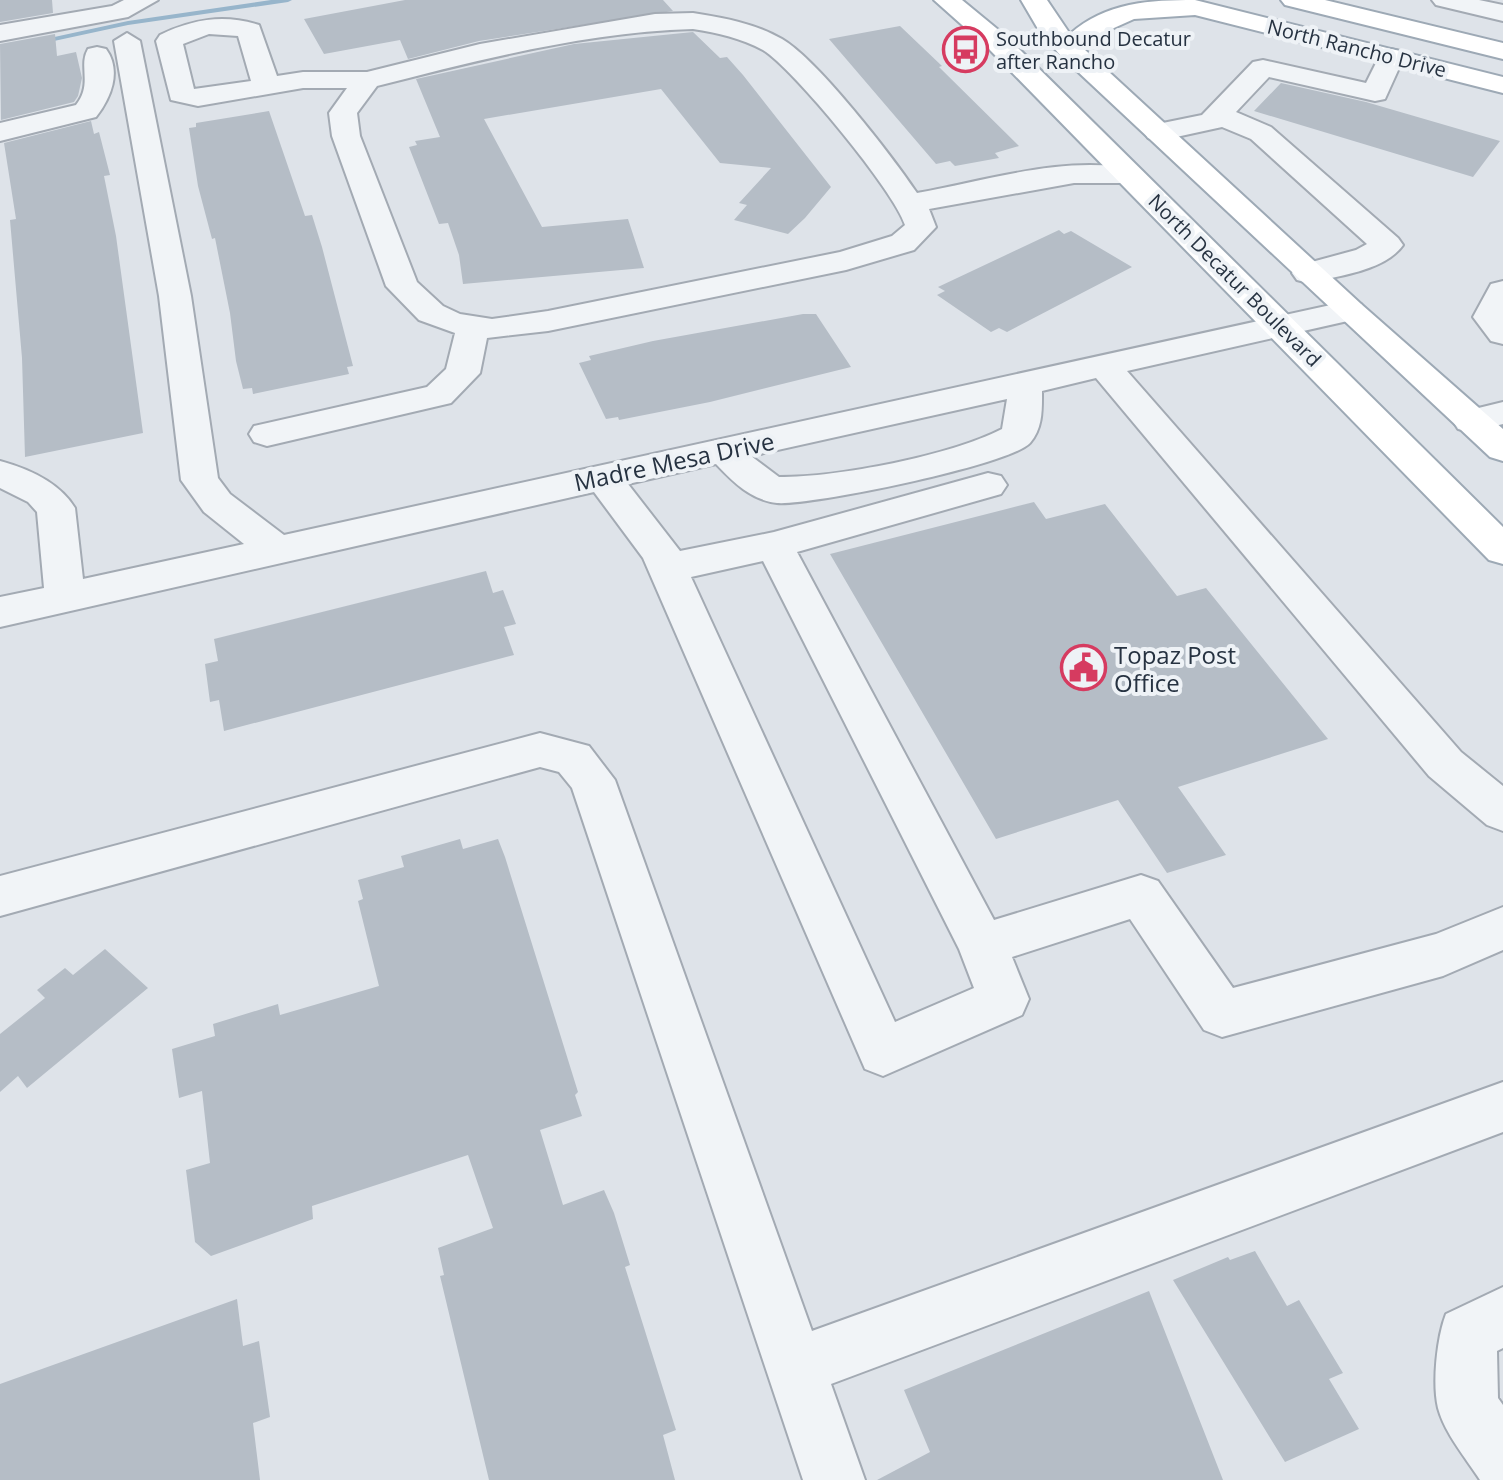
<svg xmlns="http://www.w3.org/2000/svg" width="1503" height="1480" viewBox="0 0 1503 1480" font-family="'Open Sans',sans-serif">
<rect width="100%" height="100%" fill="#dee3e9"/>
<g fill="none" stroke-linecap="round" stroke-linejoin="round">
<path fill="#97b5cb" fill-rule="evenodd" d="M271,0H292L288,2L128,25L40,44L36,41L128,21Z"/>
</g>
<path fill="#b5bdc6" d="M0,0H52L53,13L0,22Z
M405,0H663L673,11L479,41L408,59L400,40L324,54L304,19Z
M900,26L942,66L939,67L1019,146L995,153L999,158L955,166L950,161L936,164L829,39Z
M693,32L720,58L727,57L743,75L831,187L805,218L788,234L734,220L747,205L739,203L771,168L720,163L661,89L484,119L542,227L628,219L644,268L463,284L459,255L448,223L439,224L409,147L417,145L415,141L440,137L416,79L574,44Z
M55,34L57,56L76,52L82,78L78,96L74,102L1,120L0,44Z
M1281,83L1366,102L1500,141L1473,177L1254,111Z
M269,111L305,216L312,215L322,247L353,366L347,367L349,374L253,394L252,388L243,389L236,361L230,313L215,238L212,239L198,186L189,128L196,127V123Z
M91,121L94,134L99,132L110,175L104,176L116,236L143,433L25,457L22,358L10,220L16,219L4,143Z
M1059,230L1064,234L1071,231L1132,267L1007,332L999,328L991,332L937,295L945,291L938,287Z
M803,314H816L851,367L710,402L619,420L618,417L606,419L579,363L591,360L589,356L653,341Z
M1034,502L1046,519L1105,504L1177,596L1206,588L1328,739L1178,787L1226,855L1167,873L1118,800L996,839L830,554Z
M486,571L493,593L503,590L516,624L504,627L514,655L224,731L219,700L210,702L205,664L218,661L214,639Z
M460,839L463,849L498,839L505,857L578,1092L575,1095L582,1116L540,1130L563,1205L604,1190L614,1213L630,1265L625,1267L676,1430L663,1435L675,1480H489L440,1276L444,1275L438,1248L493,1228L468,1155L312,1206L313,1219L211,1256L195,1242L186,1170L210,1163L202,1091L179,1098L172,1049L215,1036L213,1024L278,1004L280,1015L379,986L358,901L363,899L358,880L404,867L401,856Z
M105,949L148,988L27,1088L18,1076L0,1092V1034L45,998L37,990L65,968L73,975Z
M1255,1251L1287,1306L1299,1300L1343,1373L1329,1379L1359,1429L1285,1462L1173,1280L1228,1257L1230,1260Z
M1149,1291L1223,1480H877L930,1452L904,1390Z
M237,1299L243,1346L259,1341L270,1417L253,1423L260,1480H0V1384Z"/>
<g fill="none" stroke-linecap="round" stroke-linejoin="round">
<defs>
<path id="minor" d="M124,0H158L128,17L0,41V25L112,6Z
M1432,0H1479L1503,5V21L1436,5Z
M693,13C724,18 754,23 782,39C818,60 892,156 917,193C989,180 1071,153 1142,171L1147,177L1142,183H1074L929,209L936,227L914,250L846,270L548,331L487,338L480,373L451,403L267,446L254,442L249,434L254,426L427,387L446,369L455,333L419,320L386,286L332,136L329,113L347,88H303L198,106L171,100L156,41L160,35C193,19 224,14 259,25L277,76L303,72H367L480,44L655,14ZM693,29C718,33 741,38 763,50C793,68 895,192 905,225L892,236L840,252L548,311L492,319L460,314L443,306L417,282L360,136L357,113L377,86C479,60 587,32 693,29ZM209,34L238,36L251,81L194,89L183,44Z
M127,33L140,41L191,296L218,478L230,494L284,535L1349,301L1361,304L1366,311L1361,318L1127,371L1461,752L1503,786V831L1487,825L1429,776L1096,378L1042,391C1042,409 1043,428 1030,443C1010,465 810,506 777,503C751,500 733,482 716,464L628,484L680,551L774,532L988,473L1001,476L1007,485L1001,494L797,552L994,920L1141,875L1158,881L1233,988L1436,934L1503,907V950L1443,976L1222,1037L1204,1030L1130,919L1012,957L1029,999L1022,1015L883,1076L865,1069L643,558L594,492L0,627V597L44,588L37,512L28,502L0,488V461C29,469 59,482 75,508L83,579L244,544L204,512L181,480L159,296L114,41ZM1007,399L1002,429C949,456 839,477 779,477L751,456ZM763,561L959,949L974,988L895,1022L691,577Z
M97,47L106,49C122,71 111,98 96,117L0,141V123L76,105C93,84 78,66 88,49Z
M1391,49L1400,51L1404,57L1385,99L1375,101L1269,77L1236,112L1271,127L1398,238L1403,245C1385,271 1337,276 1308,283L1297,280L1292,273L1297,266L1356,250L1367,244L1251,139L1222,127L1158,141L1148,138L1144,132L1148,126L1202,115L1253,62L1263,60L1366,83L1382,51Z
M1503,281V344L1491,341L1473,317L1491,284Z
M1503,402V424L1471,432L1458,429L1453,421L1458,413Z
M540,733L589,746L615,780L812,1331L1503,1082V1132L831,1384L865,1480H803L572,788L559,772L540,767L0,916V876Z
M1503,1287V1348L1497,1351L1498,1398L1503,1405V1480H1480C1466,1458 1445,1434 1438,1408C1432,1383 1437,1337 1446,1314Z"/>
<path id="major" d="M934,0H962L1007,37L1503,527V564L1489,560L989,49Z
M1021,0H1047L1070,34C1106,2 1150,0 1195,0L1503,77V93L1195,15L1134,19L1105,32L1084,49L1361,304L1503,429V461L1490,457L1060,55L1038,29Z
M1281,0H1325L1503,43V59L1285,5Z"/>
</defs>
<use href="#minor" stroke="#a3aab3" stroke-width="4"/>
<use href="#major" stroke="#9da9b5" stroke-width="4"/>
<use href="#minor" fill="#f1f4f7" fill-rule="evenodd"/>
<use href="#major" fill="#fff" fill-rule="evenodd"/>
</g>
<defs>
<symbol id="bus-ring" viewBox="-11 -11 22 22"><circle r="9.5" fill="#eef2f6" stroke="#d63b60" stroke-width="1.5"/><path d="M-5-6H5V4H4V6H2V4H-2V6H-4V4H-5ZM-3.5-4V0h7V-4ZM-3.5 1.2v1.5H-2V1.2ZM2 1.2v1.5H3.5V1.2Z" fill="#d63b60"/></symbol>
<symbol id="civic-ring" viewBox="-11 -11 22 22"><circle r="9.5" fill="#eef2f6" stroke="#d63b60" stroke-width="1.5"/><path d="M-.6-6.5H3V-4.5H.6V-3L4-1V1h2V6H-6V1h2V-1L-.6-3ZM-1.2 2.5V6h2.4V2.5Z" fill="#d63b60"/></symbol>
</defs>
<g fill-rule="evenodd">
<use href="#bus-ring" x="940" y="24" width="51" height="51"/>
<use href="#civic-ring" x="1058" y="642" width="51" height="51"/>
</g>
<g text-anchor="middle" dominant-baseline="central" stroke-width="8" stroke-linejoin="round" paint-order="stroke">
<g font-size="20" fill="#263241" stroke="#eef2f6" text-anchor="start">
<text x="996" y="38">Southbound Decatur<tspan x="996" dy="23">after Rancho</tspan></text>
</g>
<g font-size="20" fill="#263241" stroke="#eef2f6">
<text transform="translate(1357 48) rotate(14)">North Rancho Drive</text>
<text transform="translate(1235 280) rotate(45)">North Decatur Boulevard</text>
</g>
<g font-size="24" fill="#263241" stroke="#eef2f6">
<text transform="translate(674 461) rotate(-12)">Madre Mesa Drive</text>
</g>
<g font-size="24" fill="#263241" stroke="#eef2f6" text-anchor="start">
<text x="1114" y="654">Topaz Post<tspan x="1114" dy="28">Office</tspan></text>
</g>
</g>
</svg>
